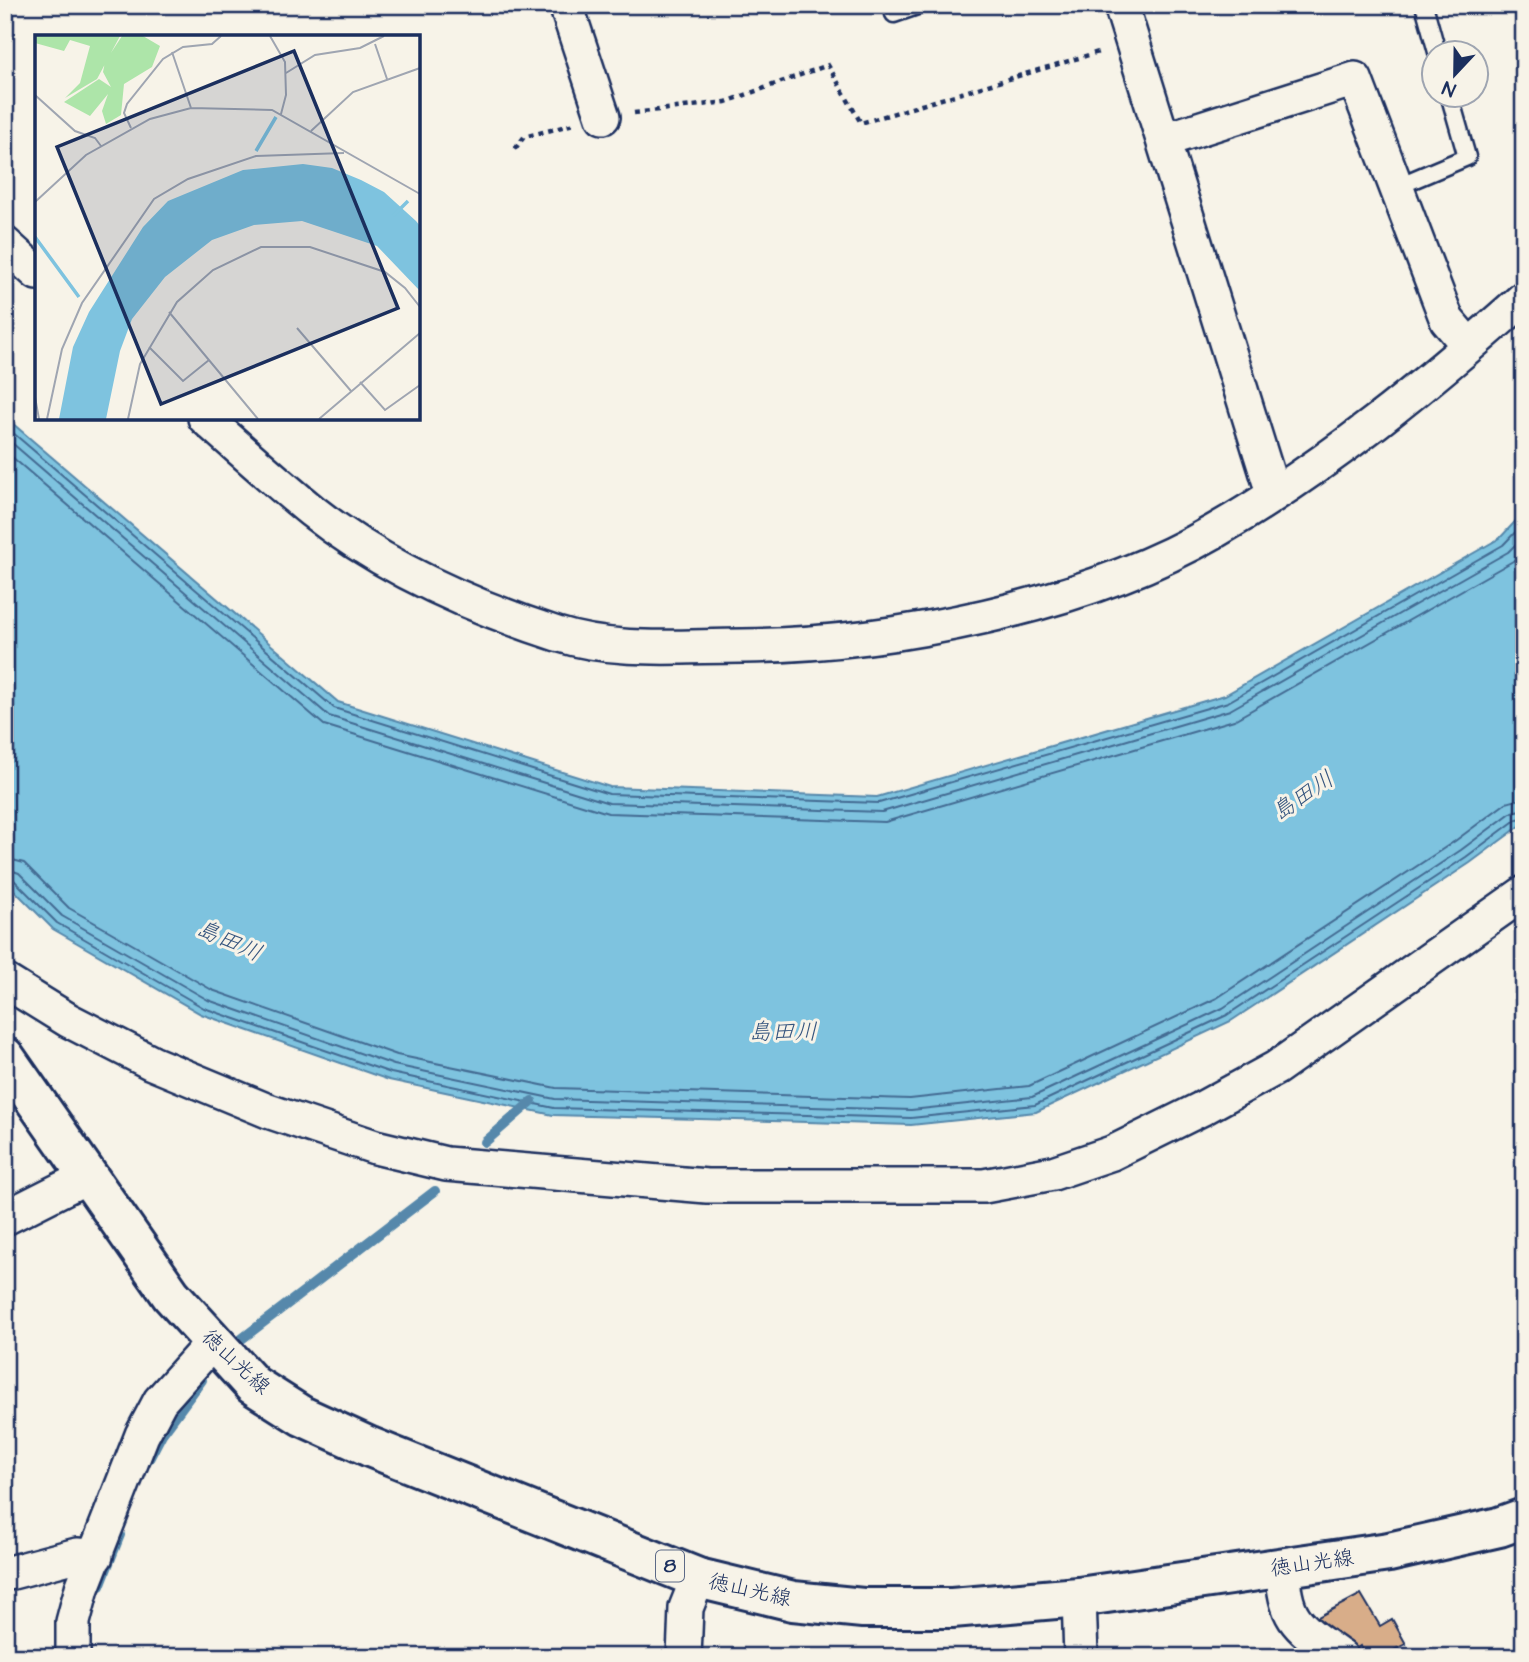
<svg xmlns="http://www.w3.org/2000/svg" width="1529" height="1662" viewBox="0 0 1529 1662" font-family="'Architects Daughter','Klee One',sans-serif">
<rect width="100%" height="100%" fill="#f7f3e8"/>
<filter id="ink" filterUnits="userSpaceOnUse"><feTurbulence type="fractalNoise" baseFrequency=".0143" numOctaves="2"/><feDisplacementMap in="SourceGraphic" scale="14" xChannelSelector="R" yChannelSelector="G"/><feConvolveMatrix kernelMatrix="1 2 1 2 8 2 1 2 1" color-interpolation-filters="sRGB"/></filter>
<g filter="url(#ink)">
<path fill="#7ec3df" stroke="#5688ab" stroke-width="2" d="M5,417L338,702L610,787L877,797L1225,695L1500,538L1524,512V823L1470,863L1231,1021L1036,1112L911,1125L553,1115L389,1080L201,1014L53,929L5,881Z"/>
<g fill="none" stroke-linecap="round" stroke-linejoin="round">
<path stroke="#436a92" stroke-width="2" d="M5,426L334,708L609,794L879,803L1228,702L1503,545L1524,523
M5,437L329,716L609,803L882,812L1230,710L1508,552L1524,536
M5,451L324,725L608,813L885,822L1234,720L1513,561L1524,551
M5,858L24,863L69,908L212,990L397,1055L556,1088L910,1099L1029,1086L1217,998L1455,841L1506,803L1524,798
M5,868L19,873L62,916L208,1000L394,1065L555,1099L911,1110L1032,1097L1223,1008L1461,850L1512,812L1524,809
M5,877L13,879L57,923L204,1008L391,1073L554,1108L911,1118L1035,1105L1227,1015L1466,857L1517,819L1524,818"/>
<path stroke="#5688ab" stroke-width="10" d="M485,1142L532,1101
M239,1341L435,1191
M149,1459L162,1434L202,1380
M100,1586L120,1535"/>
</g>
<path fill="#d8ad89" stroke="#1b2f5e" stroke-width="2" d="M1361,1594L1380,1626L1392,1619L1406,1644L1380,1657H1366L1360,1646L1352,1652L1347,1641L1335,1649L1314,1619Z"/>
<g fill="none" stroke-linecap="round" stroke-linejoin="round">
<defs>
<path id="lane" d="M1424,5L1437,52
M894,14L920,5
M1396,187L1467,157L1449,94"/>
<path id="street" d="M566,5L603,117
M1121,5L1269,480L1278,491
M1164,140L1355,79L1447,320L1469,346
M5,244L37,273
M205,418C240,449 275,481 312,511C384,568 470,606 557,634C616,653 680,646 742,646C892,644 1084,607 1215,531C1329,465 1426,385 1524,298
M5,981L68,1020L152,1063L268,1111L375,1147L446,1164L707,1186H984L1053,1173L1112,1153L1201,1109L1276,1068L1524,893
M5,1218L86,1177
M1283,1567C1283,1621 1300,1628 1341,1657
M5,1574L77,1555L96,1556
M1079,1597L1081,1657
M73,1657V1622L82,1588L142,1435L160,1401L212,1343
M684,1657L686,1608L698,1578"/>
<path id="primary" d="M5,1057L171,1295L253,1385L302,1416L370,1447L698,1578L793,1601L863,1608H952L1079,1597L1389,1552L1499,1527L1524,1518"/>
</defs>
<use href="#lane" stroke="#1b2f5e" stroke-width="21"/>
<use href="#street" stroke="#1b2f5e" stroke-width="38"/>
<use href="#primary" stroke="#1b2f5e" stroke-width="44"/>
<path stroke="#1b2f5e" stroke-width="4.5" stroke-dasharray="5 5" stroke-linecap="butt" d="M634,113L726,102L828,65L861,123L1102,51
M515,149L524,137L574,124"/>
<use href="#lane" stroke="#f7f3e8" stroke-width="16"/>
<use href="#street" stroke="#f7f3e8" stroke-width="33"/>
<use href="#primary" stroke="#f7f3e8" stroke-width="38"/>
</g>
</g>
<g text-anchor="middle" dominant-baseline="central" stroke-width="6" stroke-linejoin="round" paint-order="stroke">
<rect fill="#f7f3e8" stroke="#5d6a87" stroke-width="2" x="656" y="1550.5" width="28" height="31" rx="5"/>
<g font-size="19" font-weight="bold" fill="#1b2f5e">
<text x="670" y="1566">8</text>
</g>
<g font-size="21" fill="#1b2f5e" stroke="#f7f3e8">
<text transform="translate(236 1362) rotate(43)">徳山光線</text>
<text transform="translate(1312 1563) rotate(-8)">徳山光線</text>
<text transform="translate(750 1590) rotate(13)">徳山光線</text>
</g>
<g font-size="23" font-style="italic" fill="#34547e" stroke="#f7f3e8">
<text transform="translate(1303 796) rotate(-34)">島田川</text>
<text transform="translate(229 941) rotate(24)">島田川</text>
<text x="783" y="1032">島田川</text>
</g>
</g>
<g transform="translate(35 35)">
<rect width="385" height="385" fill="#f7f3e8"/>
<path d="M0,1H85L62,44L30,63L45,48L55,11L35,5L29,16L0,8ZM87,1H108L125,11L117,32L89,49L86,80L71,89L67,76L73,59L55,81L29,67L64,44L76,52L68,37L70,27Z" fill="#ade5a9"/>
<path d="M268,129L297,133L326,145L349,157L381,186L385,191V256L342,211L267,186L219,190L177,205L130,242L97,284L85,316L71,384H24L38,312L54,277L108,192L133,166L208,135Z" fill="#7ec3df"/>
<path fill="none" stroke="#7ec3df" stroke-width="3.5" d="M221,116L241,82M358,181L373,166M0,202L44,262"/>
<path fill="none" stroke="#9fa5b1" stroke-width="2" d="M235,1L250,27L251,60L246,79M340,9L352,44M137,17L156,73M251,38L280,20L325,13L349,1M0,60L40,96L60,103L66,111M96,93L89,78L92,69L128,24L148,12L177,9L186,1M276,96L318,57L385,33M0,167L51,120L115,84L156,73L237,75L385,159M134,277L223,384M262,293L316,356M114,312L148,346L174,325M325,347L350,375L385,350M0,362L4,384M12,384L27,314L47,268L119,164L153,144L221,121L309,118M93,384L105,329L142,267L178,235L226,212H275L350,237L370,253L385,272M284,384L385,298"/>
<path fill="#1b2f5e" fill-opacity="0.15" stroke="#1b2f5e" stroke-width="3.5" d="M259,16L363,273L126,369L22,112Z"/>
<rect width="385" height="385" fill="none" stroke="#1b2f5e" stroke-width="3.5"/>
</g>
<rect width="1529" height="1662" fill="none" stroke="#f7f3e8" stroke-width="28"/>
<rect x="14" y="14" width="1501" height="1634" fill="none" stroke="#1b2f5e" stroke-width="2.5" filter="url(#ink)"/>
<g transform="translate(1455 74) rotate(202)"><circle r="33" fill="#f7f3e8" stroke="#9fa5b1" stroke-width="2"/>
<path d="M0-5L12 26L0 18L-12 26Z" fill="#1b2f5e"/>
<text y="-10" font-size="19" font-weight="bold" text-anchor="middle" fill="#1b2f5e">N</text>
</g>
</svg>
